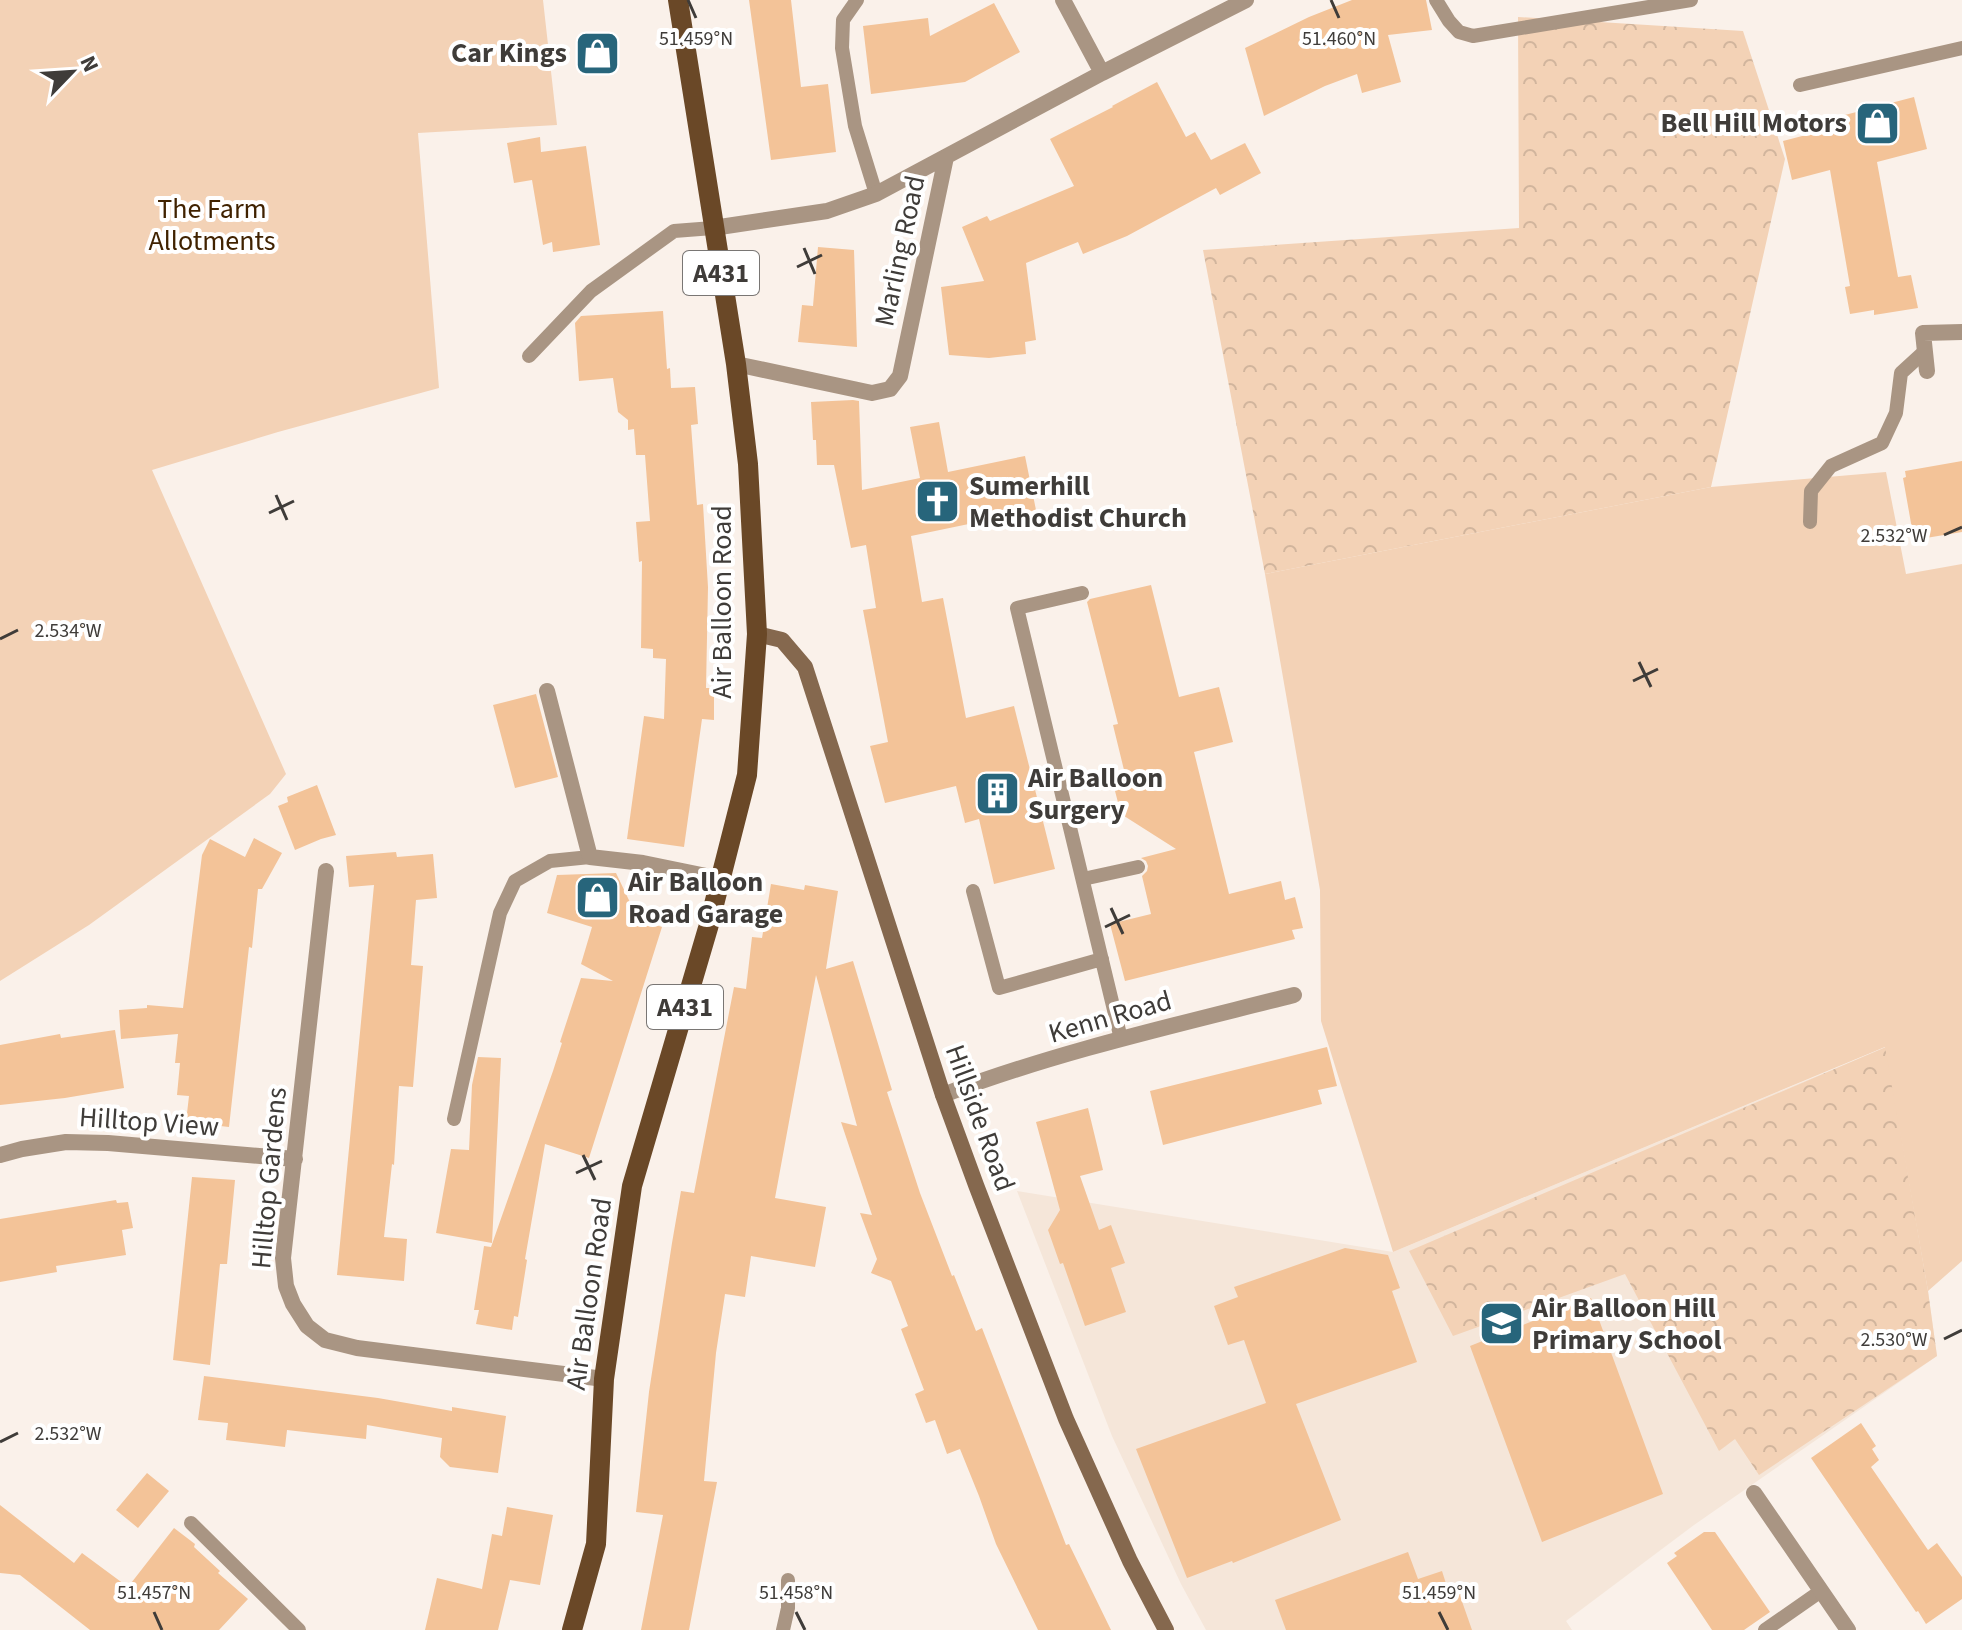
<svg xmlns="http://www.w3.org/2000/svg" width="1962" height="1630" viewBox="0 0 1962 1630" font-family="'Source Sans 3',sans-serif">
<defs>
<pattern id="park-crowns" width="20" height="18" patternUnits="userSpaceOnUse" patternTransform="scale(2)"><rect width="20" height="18" fill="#f3d2b6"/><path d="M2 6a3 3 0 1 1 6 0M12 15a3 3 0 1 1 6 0" fill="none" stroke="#d1b59d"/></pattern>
</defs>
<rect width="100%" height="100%" fill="#faf1ea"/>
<path fill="#f5e6d9" d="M1886,1047L1928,1291L1937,1356L1694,1525L1566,1621L1572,1630H1206L1181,1584L1112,1436L1017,1191L1393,1252Z"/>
<path fill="url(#park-crowns)" d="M1518,17L1743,31L1785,159L1711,487L1265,574L1203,250L1519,228Z
M1886,1047L1928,1291L1937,1356L1759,1475L1735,1439L1719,1451L1625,1274L1453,1336L1409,1251Z"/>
<path fill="#f3d2b6" d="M0,0H543L557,125L418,133L439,388L278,432L152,470L286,774L270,794L89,925L0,981Z
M1886,472L1906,574L1962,564V1261L1928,1291L1885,1047L1393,1252L1321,1021L1320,890L1265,574L1711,487Z"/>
<path fill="#f3c398" d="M749,0H791L801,87L828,84L836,152L771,160Z
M1352,0H1426L1432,30L1388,35L1401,82L1362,93L1357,74L1325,86L1264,116L1245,48L1309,17Z
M994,3L1020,52L965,82L871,94L863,26L928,18L930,36Z
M1157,82L1186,137L1195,132L1211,160L1245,143L1261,173L1220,195L1216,188L1127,236L1083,254L1078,242L1026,263L1036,340L1025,342L1026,354L989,358L949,355L941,287L984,281L962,227L987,216L990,221L1074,186L1050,139L1113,107L1112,106Z
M1914,97L1927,149L1877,162L1898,277L1911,275L1918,308L1874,315V310L1850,314L1845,287L1850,286L1830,170L1792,180L1783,141L1829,129L1841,116Z
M540,137L541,152L586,146L600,245L553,252L552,242L543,245L532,180L514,183L507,143Z
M818,247L854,250L857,347L798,342L802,305L813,306Z
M663,311L667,369L670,368L671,388L695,387L698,424L691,425L697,505L703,504L708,587L706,688H714V720L702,719L684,847L627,839L644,716L664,719L666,659L653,658V649L641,648L642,561L639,562L636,522L650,521L645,455H636L634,429L628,430V420L618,412L613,378L579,381L575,323L581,316Z
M853,400L859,401L862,490L920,478L910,427L939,422L948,472L1025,456L1036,510L911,536L922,602L943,598L966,718L1014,706L1055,869L994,884L979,819L965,823L956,786L885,803L870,746L888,742L863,610L876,608L866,545L851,548L834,465H817L816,440H813L811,402Z
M1962,461V532L1914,540L1903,478L1906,477L1905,471Z
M1151,585L1179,697L1219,687L1233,742L1194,752L1229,894L1281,881L1285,900L1295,897L1303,928L1292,930L1295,939L1125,981L1110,924L1151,914L1142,876L1147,871L1148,866L1146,861L1141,858L1176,849L1121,814L1115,791L1124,770L1113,725L1118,724L1087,602L1090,599Z
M536,694L558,777L515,788L493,705Z
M317,785L336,835L321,839L295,850L278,806L288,802L287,797Z
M254,838L282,853L262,889H258L252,948L249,947L229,1127L186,1122L189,1096L177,1095L180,1063H175L178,1034L121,1039L119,1010L147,1008V1005L183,1008L202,855L210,839L245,857Z
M396,852L397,857L433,854L437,898L416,900L411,965L423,966L413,1087L399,1086L394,1165L392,1164L384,1237L407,1239L404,1281L337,1275L374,885L349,887L346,856Z
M616,873L638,919L662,927L589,1158L545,1144L525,1259L527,1260L518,1317L514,1316L512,1330L476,1324L479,1310H474L484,1246L491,1247L553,1071L562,1043L560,1042L581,978L613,981L581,964L592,927L547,913L557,875Z
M771,884L804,890L805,885L838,891L826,969L853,961L892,1090L887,1092L920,1193L952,1276L954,1275L976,1331L982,1328L1066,1545L1069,1544L1111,1630H1038L996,1544L979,1496L960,1449L947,1454L935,1420L926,1423L915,1394L924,1390L901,1329L908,1326L891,1281L871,1273L877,1259L860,1213L872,1215L841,1122L857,1126L816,975L775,1198L826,1207L815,1267L751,1256L745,1297L725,1294L716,1353L704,1481L717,1482L689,1630H641L663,1515L636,1512L649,1392L672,1243L681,1191L694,1193L734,987L746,989L752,937L762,938Z
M115,1030L124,1088L65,1098L0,1105V1045L60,1034L61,1038Z
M1327,1047L1337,1086L1318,1090L1322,1104L1163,1145L1150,1091Z
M478,1057L501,1058L492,1243L436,1233L451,1149L469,1150L472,1085Z
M1088,1108L1103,1170L1080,1176L1099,1230L1111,1225L1125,1263L1111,1268L1126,1312L1085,1326L1063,1263L1060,1264L1048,1230L1060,1210L1036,1122Z
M192,1177L235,1180L227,1264H220L210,1365L173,1360Z
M116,1200L117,1203L128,1202L133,1228L122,1230L126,1255L56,1266L57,1272L0,1282V1219Z
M1345,1248L1388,1255L1400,1288L1392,1291L1417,1362L1296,1404L1341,1520L1233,1563L1232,1561L1187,1578L1136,1449L1266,1403L1244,1340L1228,1345L1214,1306L1238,1297L1234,1287Z
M1591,1298L1663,1494L1542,1542L1470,1346Z
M204,1376L378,1398L452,1411V1407L506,1416L498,1473L450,1467L440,1457L442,1438L367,1425L366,1439L287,1430L285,1447L226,1440L228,1423L198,1420Z
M1861,1423L1876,1446L1872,1449L1879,1460L1871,1467L1928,1550L1937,1543L1962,1577V1599L1926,1624L1918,1611L1916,1612L1811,1458Z
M147,1473L169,1491L138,1528L116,1510Z
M0,1505L74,1563L82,1553L128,1587L174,1528L195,1544L194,1547L220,1571L218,1573L248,1599L219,1630H90L20,1575L0,1573Z
M507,1507L553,1515L540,1585L510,1580L498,1630H425L437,1578L482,1589L492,1534L502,1536Z
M1704,1532H1715L1770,1612L1744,1630H1712L1667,1563L1677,1556L1674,1553Z
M1408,1552L1418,1579L1442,1571L1449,1593L1458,1590L1472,1630H1286L1275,1600Z"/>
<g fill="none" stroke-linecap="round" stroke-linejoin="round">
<path stroke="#a99583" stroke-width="14" d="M857,0L843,20L842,48L855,126L876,194
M1436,0L1449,21L1459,32L1473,36L1691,0
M1800,85L1962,48
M529,356L591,291L674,231L713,228
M1810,522L1811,491L1831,466L1882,443L1896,413L1901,373L1924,352
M1082,593L1017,608L1121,1039
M1083,879L1138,867
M973,891L999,988L1102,959
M454,1119L500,913L515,881L550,861L590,857
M191,1523L299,1630
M783,1630L788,1608V1580
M1765,1630L1821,1591"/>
<path stroke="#a99583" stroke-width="16" d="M1063,0L1102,73
M713,228L827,211L876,194L1102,73L1246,0
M736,364L872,393L890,389L900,376L946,157
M1927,371L1923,333L1962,332
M547,691L590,857L643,863L721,879
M326,871L283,1258L286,1286L293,1304L307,1326L325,1340L357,1348L604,1379
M943,1095C1056,1052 1176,1025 1294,995
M0,1155L22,1149L66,1142L108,1143L295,1159
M1754,1493L1848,1630"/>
<path stroke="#85684e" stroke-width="16" d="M757,634L782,640L805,667L943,1095L976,1185L1066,1419L1130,1561L1166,1630"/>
<path stroke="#6a4827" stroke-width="20" d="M572,1630L596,1544L604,1379L632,1186L708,928L747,775L757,634L748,464L736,364L678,0"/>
</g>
<path fill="none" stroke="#3f3c39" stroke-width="3" d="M688,0L696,18M1331,0L1339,18M804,248L815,274M797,267L822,255M276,495L287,520M269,513L294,501M1944,535L1962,527M0,639L18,630M1639,662L1651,687M1633,681L1658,669M1111,908L1123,934M1105,927L1130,915M583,1155L595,1180M576,1173L602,1161M1944,1339L1962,1330M0,1442L18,1433M154,1612L162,1630M796,1612L805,1630M1439,1612L1448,1630"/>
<defs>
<symbol id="shop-square" viewBox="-11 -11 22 22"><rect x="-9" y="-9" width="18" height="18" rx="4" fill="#27657b" stroke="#fff"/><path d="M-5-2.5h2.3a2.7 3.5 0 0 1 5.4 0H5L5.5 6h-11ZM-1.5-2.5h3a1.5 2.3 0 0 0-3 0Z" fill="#fff"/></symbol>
<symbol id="church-square" viewBox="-11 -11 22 22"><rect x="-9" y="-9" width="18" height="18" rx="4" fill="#27657b" stroke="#fff"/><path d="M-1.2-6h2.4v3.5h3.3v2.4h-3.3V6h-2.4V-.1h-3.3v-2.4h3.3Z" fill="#fff"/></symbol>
<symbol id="building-square" viewBox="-11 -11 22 22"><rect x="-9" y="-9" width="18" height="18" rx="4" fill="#27657b" stroke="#fff"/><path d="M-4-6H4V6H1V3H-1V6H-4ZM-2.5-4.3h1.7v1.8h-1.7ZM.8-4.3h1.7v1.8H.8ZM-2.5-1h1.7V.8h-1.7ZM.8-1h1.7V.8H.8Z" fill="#fff"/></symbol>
<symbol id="school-square" viewBox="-11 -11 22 22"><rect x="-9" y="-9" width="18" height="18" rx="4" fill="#27657b" stroke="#fff"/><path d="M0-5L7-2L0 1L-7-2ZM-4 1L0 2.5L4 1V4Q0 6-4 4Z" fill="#fff"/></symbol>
</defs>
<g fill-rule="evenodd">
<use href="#shop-square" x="572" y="28" width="51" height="51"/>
<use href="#shop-square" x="1852" y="98" width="51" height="51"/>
<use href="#church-square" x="912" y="476" width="51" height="51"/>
<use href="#building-square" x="972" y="768" width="51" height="51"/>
<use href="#shop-square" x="572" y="872" width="51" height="51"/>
<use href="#school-square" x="1476" y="1298" width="51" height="51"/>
</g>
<g text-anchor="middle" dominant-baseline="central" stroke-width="8" stroke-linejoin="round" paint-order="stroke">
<g fill="#fff" stroke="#797674" stroke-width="2">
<rect x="683" y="251" width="76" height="44" rx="6"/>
<rect x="647" y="985" width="76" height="44" rx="6"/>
</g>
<g font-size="26" font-weight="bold" fill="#3f3c39">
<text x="721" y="273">A431</text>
<text x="685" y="1007">A431</text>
</g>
<g font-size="28" font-weight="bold" fill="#3f3c39" stroke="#fff" text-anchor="start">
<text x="567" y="53" text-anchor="end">Car Kings</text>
<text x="1847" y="123" text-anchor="end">Bell Hill Motors</text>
<text x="969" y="486">Sumerhill<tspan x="969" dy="32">Methodist Church</tspan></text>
<text x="1028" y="778">Air Balloon<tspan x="1028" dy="32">Surgery</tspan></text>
<text x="628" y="882">Air Balloon<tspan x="628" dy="32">Road Garage</tspan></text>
<text x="1532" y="1308">Air Balloon Hill<tspan x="1532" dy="32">Primary School</tspan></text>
</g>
<g font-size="28" fill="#402200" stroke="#fff">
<text x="212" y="209">The Farm<tspan x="212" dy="32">Allotments</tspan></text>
</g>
<g font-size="28" fill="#3f3c39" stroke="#fff">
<text transform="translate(900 251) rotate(-78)">Marling Road</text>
<text transform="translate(722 602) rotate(-90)">Air Balloon Road</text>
<text transform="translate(1110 1017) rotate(-16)">Kenn Road</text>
<text transform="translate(980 1118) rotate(70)">Hillside Road</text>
<text transform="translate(149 1122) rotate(4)">Hilltop View</text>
<text transform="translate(269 1178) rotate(-85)">Hilltop Gardens</text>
<text transform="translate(589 1294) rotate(-82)">Air Balloon Road</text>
</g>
</g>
<g font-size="20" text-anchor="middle" fill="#3f3c39" stroke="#fff" stroke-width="8" stroke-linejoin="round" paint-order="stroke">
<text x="696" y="45">51.459°N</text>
<text x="1339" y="45">51.460°N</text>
<text x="1894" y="542">2.532°W</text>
<text x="68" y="637">2.534°W</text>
<text x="1894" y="1346">2.530°W</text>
<text x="68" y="1440">2.532°W</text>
<text x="154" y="1599">51.457°N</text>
<text x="796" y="1599">51.458°N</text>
<text x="1439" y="1599">51.459°N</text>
</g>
<g transform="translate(72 72) rotate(65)" stroke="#ffffff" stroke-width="6" paint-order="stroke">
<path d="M0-6L14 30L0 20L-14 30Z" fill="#3f3c39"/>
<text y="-12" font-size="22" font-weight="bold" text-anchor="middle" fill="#3f3c39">N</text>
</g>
</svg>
